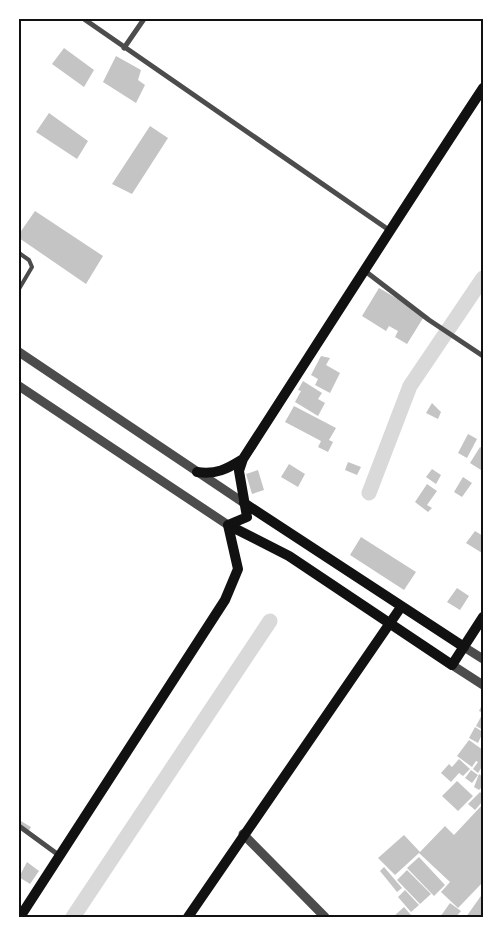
<svg xmlns="http://www.w3.org/2000/svg" width="502" height="936" viewBox="0 0 502 936" font-family="Rubik,sans-serif">
<rect width="100%" height="100%" fill="#fff"/>
<g fill="none" stroke-linecap="round" stroke-linejoin="round">
<path stroke="#d9d9d9" stroke-width="15" d="M369,493L410,386L483,278
M73,917L270,621"/>
</g>
<path fill="#c4c4c4" d="M64,48L94,70L84,87L52,64Z
M116,56L141,70L138,80L145,85L136,103L103,82Z
M49,113L88,141L77,159L36,132Z
M150,126L168,138L132,194L112,184Z
M35,211L103,256L86,284L19,238V234Z
M379,288L425,315L407,344L395,337L398,331L389,326L386,331L362,316Z
M321,356L330,358L326,365L340,373L330,393L315,385L318,379L311,375Z
M303,381L322,393L318,399L325,403L318,416L295,402L301,391L298,390Z
M432,403L441,412L438,419L426,413Z
M294,406L336,428L329,440L333,442L328,452L318,447L321,441L285,422Z
M468,434L477,439L467,458L458,453Z
M480,447L483,449V465L481,470L470,463Z
M348,462L361,467L357,475L345,470Z
M289,464L305,474L298,487L281,477Z
M432,469L441,475L436,484L426,477Z
M258,470L264,490L252,494L246,474Z
M463,477L472,483L462,497L454,492Z
M427,484L437,491L427,505L432,508L428,512L415,502Z
M475,531L483,536L482,553L466,543Z
M361,537L416,572L404,590L350,555Z
M457,588L469,596L460,610L447,602Z
M483,703V730L476,726L483,713L479,711Z
M475,727L483,732L478,743L469,738Z
M469,740L483,750V765L478,773L473,769L478,762L476,761L472,767L457,756Z
M459,759L470,769L463,776L459,773L451,782L441,773L449,764L452,767Z
M471,770L478,775L472,783L465,778Z
M479,774L483,777V786L479,790L474,787Z
M457,781L473,796L458,811L442,796Z
M480,792L483,795V801L475,810L468,804Z
M483,804V882L458,908L441,892L450,882L419,853L395,875L378,858L404,835L420,852L445,826L454,835Z
M19,820L31,827L27,834L19,828Z
M419,857L445,885L434,896L407,868Z
M27,862L39,871L30,884L19,877Z
M384,867L402,888L397,892L380,871Z
M407,870L431,894L420,904L397,880Z
M405,890L419,905L411,912L398,897Z
M483,893V917H466Z
M450,903L461,911L456,917H440Z
M404,907L411,915L409,917H393Z"/>
<g fill="none" stroke-linecap="round" stroke-linejoin="round">
<path stroke="#4c4c4c" stroke-width="4" d="M19,253L29,260L32,267L19,289"/>
<path stroke="#4c4c4c" stroke-width="5" d="M84,19L389,230
M124,48L144,19
M365,271L429,320L483,356
M19,826L60,856"/>
<path stroke="#4c4c4c" stroke-width="9" d="M19,352L244,503
M19,386L228,525
M464,647L483,659
M452,665L483,685
M243,834L325,917"/>
<path stroke="#111" stroke-width="10" d="M197,472C216,475 227,469 243,459
M244,503L464,647
M228,525L247,517L239,471L243,459C323,335 402,211 483,88
M228,525L289,556L452,665L483,617
M20,917L225,600L238,569L228,525
M188,917L401,607"/>
</g>
<rect width="502" height="936" fill="none" stroke="#ffffff" stroke-width="40"/>
<rect x="20" y="20" width="462" height="896" fill="none" stroke="#111" stroke-width="2"/>
</svg>
